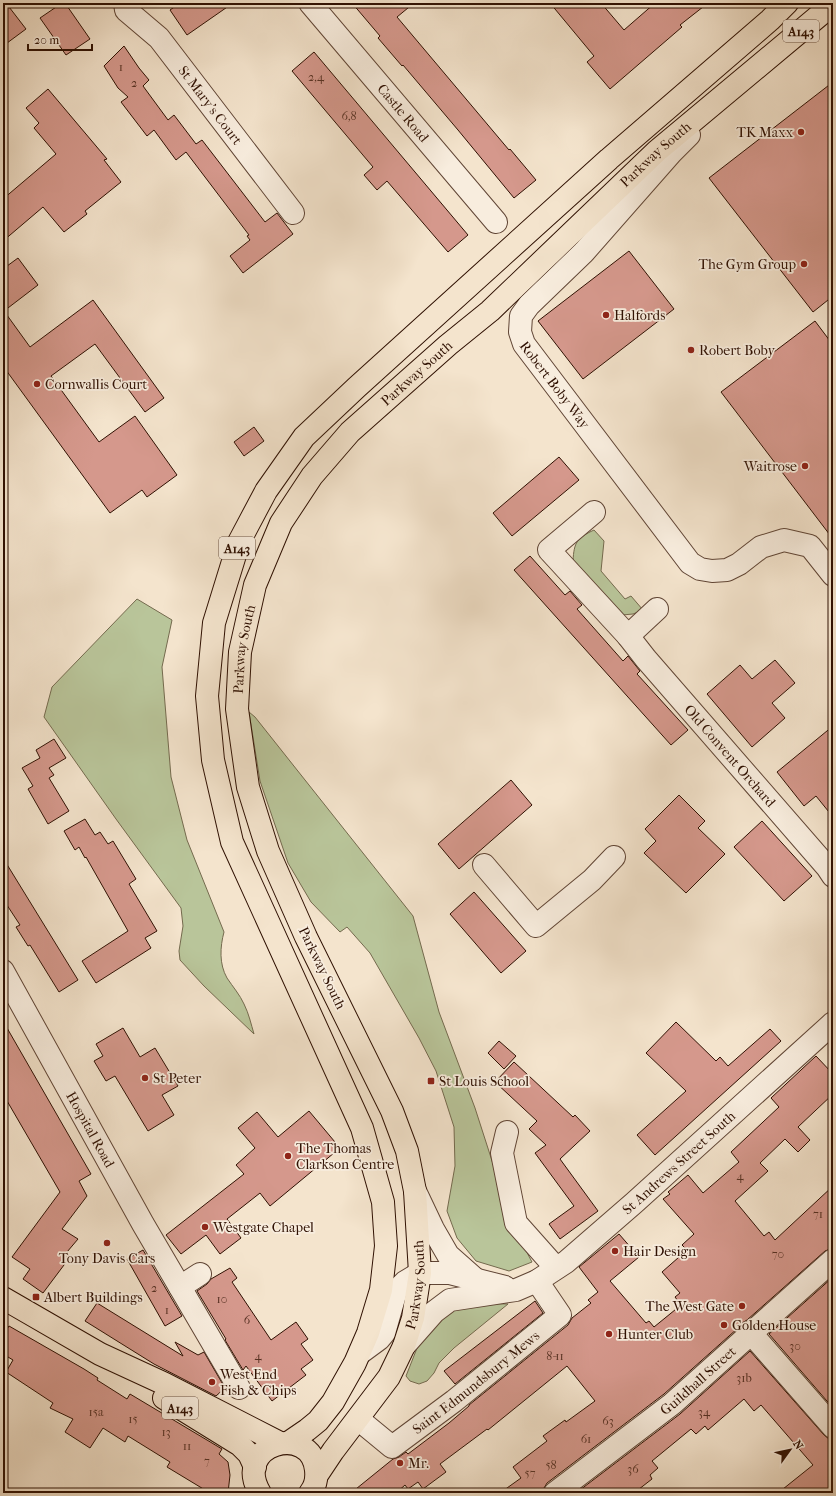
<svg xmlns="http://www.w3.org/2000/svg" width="836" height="1496" viewBox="0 0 836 1496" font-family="'IM FELL French Canon',serif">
<rect width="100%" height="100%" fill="#f4e4cd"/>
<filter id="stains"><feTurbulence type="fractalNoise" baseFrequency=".005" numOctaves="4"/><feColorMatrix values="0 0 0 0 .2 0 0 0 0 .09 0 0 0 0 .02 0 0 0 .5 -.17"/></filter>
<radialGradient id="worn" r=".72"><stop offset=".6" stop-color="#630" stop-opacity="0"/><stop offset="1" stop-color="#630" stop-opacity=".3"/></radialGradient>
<path fill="#b9c59a" stroke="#746a4e" d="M594,530L604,541L601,571L625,599L631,596L643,610L633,614L622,615L573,561C574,542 577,538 594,530Z
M137,599L172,620L162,667L171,777L187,840L224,932C220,947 219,964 227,978C233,987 240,995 244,1004C249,1014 251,1024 254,1034L204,986L180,960L179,951L183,926L181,908L116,819L44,717L52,687Z
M249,712L255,717L413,916L439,1012L475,1108L513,1226L532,1262L509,1271L476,1261L457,1238L447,1211L455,1166L454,1127L436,1071L419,1038L370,953L347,927L340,932L311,902L288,863L260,781Z
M471,1303L508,1304L454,1348L439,1363L434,1373L427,1381L419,1384L410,1381L406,1376L421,1338L447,1311Z"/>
<path fill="#d5988c" stroke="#2f1002" d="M3,3H6L26,29L3,46Z
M62,3H65L90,39L66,55L40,18Z
M180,3H233L187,35L170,10Z
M352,3H414L397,17L509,150L510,149L536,180L514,198L458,130L403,65L402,66L378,38L380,36Z
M550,3H601L624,30L655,3H708L680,25L682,27L610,89L587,62L594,56Z
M124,46L139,68L149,80L143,86L168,120L174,115L196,144L202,140L265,222L277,213L293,234L243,273L230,256L250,240L247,236L249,235L186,152L176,160L154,130L147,136L121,102L128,97L118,88L104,66Z
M314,52L468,235L448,252L387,181L377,190L364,175L373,167L292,71Z
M833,82V296L813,312L709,178Z
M48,89L107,159L104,160L121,182L85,211L87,214L64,232L43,207L3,241V199L56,154L34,128L39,123L26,108Z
M629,251L674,309L583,379L538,321Z
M18,258L38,285L4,311L30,347L93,300L164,398L145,412L95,344L51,376L99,442L135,416L177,475L147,497L142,490L110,513L3,366V269Z
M815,321L833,345V539L721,392Z
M254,427L264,441L244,456L234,442Z
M559,457L579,480L512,536L493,513Z
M530,556L565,595L570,591L582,605L577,609L623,661L628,656L640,671L637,674L688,730L671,745L514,570Z
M775,660L795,683L772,703L785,718L752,747L707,694L740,665L752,679Z
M833,726V817L816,796L804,806L777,772Z
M54,739L66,758L49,768L54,775L49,778L69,811L48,824L28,789L33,786L22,768L40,758L36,750Z
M511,780L532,805L459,869L438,844Z
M679,795L705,821L698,828L725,854L686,893L644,853L656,841L645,829Z
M85,819L95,835L100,832L108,844L113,841L136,879L129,884L157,931L145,938L151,948L96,983L82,961L128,931L86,857L85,858L79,847L75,850L64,831Z
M762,821L812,876L784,901L734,847Z
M3,858L78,980L59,992L30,945L28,946L16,927L20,925L3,899Z
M474,892L526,951L501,973L450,914Z
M3,1021L91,1174L79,1181L87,1196L62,1229L78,1239L67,1252L70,1257L43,1293L23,1279L30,1269L12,1257L60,1192L3,1094Z
M676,1022L716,1061L720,1057L728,1066L770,1029L781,1041L655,1155L637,1135L686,1091L646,1053Z
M123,1028L140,1057L155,1048L178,1086L162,1095L174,1115L148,1131L115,1076L106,1081L94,1061L103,1056L96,1044Z
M499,1041L516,1056L504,1069L488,1053Z
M816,1056L833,1074V1094L798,1127L810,1140L798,1152L785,1139L760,1163L768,1171L735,1201L764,1236L769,1232L775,1240L833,1186V1248L825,1251L747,1320L742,1323L738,1328L664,1394L547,1483L544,1488L543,1493H500L521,1478L513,1467L547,1441L543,1436L565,1420L566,1422L595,1401L567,1366L488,1430L487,1429L440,1464L446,1472L423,1489L418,1482L408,1489L405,1485L396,1493H351L393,1459L399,1457L406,1452L408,1454L449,1423L469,1406V1405L568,1325L572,1318L591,1303L588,1300L598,1292L579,1267L619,1234L639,1257L610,1281L646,1323L649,1321L654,1327L681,1305L675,1297L680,1293L662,1272L687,1250L682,1245L694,1234L663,1199L670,1194L668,1192L688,1175L703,1193L739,1162L731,1152L779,1107L771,1098Z
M514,1062L573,1117L575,1115L590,1131L560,1159L598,1211L560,1239L549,1224L574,1206L535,1153L546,1145L529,1129L537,1121L495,1082Z
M309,1111L340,1148L270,1206L260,1193L227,1219L241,1238L220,1254L206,1235L181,1254L166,1235L244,1174L236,1165L255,1148L238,1128L257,1112L278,1137Z
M143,1250L182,1316L165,1326L127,1259Z
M230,1268L237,1278L232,1282L271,1340L296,1322L308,1339L301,1344L313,1360L301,1369L306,1375L272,1401L246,1366L243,1370L225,1340L226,1339L197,1291L207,1284L211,1279Z
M833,1277V1408L769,1334Z
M535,1301L543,1313L455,1384L444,1371Z
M97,1303L183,1356L175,1342L198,1355L204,1352L225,1388L216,1396L154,1364L85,1321Z
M9,1326L84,1369L98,1378L97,1380L127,1399L130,1394L222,1449L219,1454L228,1462L230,1475L228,1493H210L167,1467L170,1462L128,1436L125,1442L103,1428L90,1448L65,1432L73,1419L50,1408L53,1403L6,1372L13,1360L3,1354V1335Z
M750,1351L824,1435L829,1439H833V1493H778L813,1465L761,1405L754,1411L744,1399L708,1430L705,1426L696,1434L691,1429L652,1461L658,1468L650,1475L652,1479L634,1493H576L680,1414Z"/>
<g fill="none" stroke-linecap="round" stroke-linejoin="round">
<defs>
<g id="street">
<path id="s1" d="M125,3L126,10L159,38L293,213"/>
<path id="s2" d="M310,3L496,222"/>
<path id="s3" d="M689,135L671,153L584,252L529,305L521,316L520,332L524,344L690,563L700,569L712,571L727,570L739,564L761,547L784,540L810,546L833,575"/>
<path id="s4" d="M594,512L549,550L628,636L646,659L827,867L833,876"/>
<path d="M628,636L657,609"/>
<path d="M484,865L536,926L592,880L614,857"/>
<path id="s5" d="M3,971L143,1224L239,1388"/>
<path d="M507,1132L502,1153L516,1223L556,1268"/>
<path d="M415,1191L433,1229L448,1255L474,1278"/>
<path d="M180,1287L200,1274"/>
<path d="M750,1332L833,1427"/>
<path id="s6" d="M404,1346L434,1312L450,1300L516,1290L537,1281L566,1262L634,1203L833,1023"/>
<path d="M360,1353L379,1339L384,1333L396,1291L405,1282L420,1273H450L505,1287"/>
<path id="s7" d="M358,1419L392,1447L454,1401L560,1315L537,1281"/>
<path id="s8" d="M555,1493L672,1404L833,1260"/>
</g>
<g id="primary">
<path d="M3,1298L100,1354L165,1384L280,1443"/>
<path d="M164,1398L240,1445L249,1454L255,1467"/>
<path d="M288,1443L307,1430L318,1421L333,1402L355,1363L368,1333L381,1290L386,1246L383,1202L362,1128L232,842L213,760L207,696L214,623L239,542L266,491L304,437L357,387L609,159L770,20L787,3"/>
<path id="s9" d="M317,1475L333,1451L389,1377L404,1346L413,1318L420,1273L415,1191L407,1151L392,1111L306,937L268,851L248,787L237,709L240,652L255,585L281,523L312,476L350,432L448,345L490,311L657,151L833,4"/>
<path d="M260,1493C231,1444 311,1422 316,1470C317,1479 316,1486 310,1493"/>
</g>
</defs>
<use href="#street" stroke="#604535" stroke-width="24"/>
<use href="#primary" stroke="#2f1002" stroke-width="24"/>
<use href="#street" stroke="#f8edde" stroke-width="22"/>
<use href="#primary" stroke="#f4e4cd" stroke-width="22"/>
</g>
<g fill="#8f2418" stroke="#f8edde" stroke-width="1.5">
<circle cx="801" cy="132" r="4"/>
<circle cx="804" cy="264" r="4"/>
<circle cx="606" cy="315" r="4"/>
<circle cx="691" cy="350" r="4"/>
<circle cx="37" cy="384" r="4"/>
<circle cx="805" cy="466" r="4"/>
<circle cx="145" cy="1078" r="4"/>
<rect x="427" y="1077" width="8" height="8" rx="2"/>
<circle cx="288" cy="1156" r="4"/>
<circle cx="205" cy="1227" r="4"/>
<circle cx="107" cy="1243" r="4"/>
<circle cx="615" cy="1251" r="4"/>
<rect x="32" y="1293" width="8" height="8" rx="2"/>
<circle cx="742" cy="1306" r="4"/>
<circle cx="724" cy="1325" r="4"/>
<circle cx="609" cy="1334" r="4"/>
<circle cx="212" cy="1382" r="4"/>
<circle cx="400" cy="1463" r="4"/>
</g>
<g text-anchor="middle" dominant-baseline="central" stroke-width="3.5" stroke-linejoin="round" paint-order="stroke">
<g font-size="12" fill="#583224">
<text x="121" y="67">1</text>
<text x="316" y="77">2,4</text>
<text x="134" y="83">2</text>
<text x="349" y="116">6,8</text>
<text x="740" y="1176">4</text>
<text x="818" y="1214">71</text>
<text x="778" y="1254">70</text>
<text x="154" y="1288">2</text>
<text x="222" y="1299">10</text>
<text x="167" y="1310">1</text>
<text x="247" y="1320">6</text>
<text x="795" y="1346">30</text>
<text x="258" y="1356">4</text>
<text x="555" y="1356">8-11</text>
<text x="744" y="1378">31b</text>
<text x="96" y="1412">15a</text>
<text x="704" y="1412">34</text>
<text x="133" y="1419">15</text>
<text x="608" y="1421">63</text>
<text x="166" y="1432">13</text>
<text x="586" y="1439">61</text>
<text x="187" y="1446">11</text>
<text x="207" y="1461">7</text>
<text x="551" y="1465">58</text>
<text x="633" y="1469">36</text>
<text x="530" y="1473">57</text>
</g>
<g fill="#f8edde" stroke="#6b5244" stroke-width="1">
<rect x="783" y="20" width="36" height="22" rx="3"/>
<rect x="219" y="537" width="36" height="22" rx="3"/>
<rect x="162" y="1397" width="36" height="22" rx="3"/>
</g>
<g font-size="13" font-weight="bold" fill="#2f1002">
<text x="801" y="31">A143</text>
<text x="237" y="548">A143</text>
<text x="180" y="1408">A143</text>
</g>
<g font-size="14" fill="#2f1002" stroke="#f8edde">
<text stroke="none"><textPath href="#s1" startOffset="135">St Mary's Court</textPath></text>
<text stroke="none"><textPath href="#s2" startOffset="144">Castle Road</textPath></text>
<text stroke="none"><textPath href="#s9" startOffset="1551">Parkway South</textPath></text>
<text stroke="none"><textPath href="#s9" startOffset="1227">Parkway South</textPath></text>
<text stroke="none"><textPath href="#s3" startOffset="327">Robert Boby Way</textPath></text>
<text stroke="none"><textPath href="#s9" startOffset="891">Parkway South</textPath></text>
<text stroke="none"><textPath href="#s4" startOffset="333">Old Convent Orchard</textPath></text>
<text transform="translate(322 968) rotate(64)">Parkway South</text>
<text stroke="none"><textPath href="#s5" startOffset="181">Hospital Road</textPath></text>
<text stroke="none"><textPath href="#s6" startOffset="340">St Andrews Street South</textPath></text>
<text stroke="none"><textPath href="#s9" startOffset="219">Parkway South</textPath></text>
<text stroke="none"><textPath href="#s8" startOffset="182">Guildhall Street</textPath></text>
<text stroke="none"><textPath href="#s7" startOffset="150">Saint Edmundsbury Mews</textPath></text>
</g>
<g font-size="14" fill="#2f1002" stroke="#f8edde" text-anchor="start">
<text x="793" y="132" text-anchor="end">TK Maxx</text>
<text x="796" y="264" text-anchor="end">The Gym Group</text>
<text x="614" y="315">Halfords</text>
<text x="699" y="350">Robert Boby</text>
<text x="45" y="384">Cornwallis Court</text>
<text x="797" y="466" text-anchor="end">Waitrose</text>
<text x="153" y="1078">St Peter</text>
<text x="439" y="1081">St Louis School</text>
<text x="296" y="1148">The Thomas<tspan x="296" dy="16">Clarkson Centre</tspan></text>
<text x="213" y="1227">Westgate Chapel</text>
<text x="623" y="1251">Hair Design</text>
<text x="107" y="1258" text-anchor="middle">Tony Davis Cars</text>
<text x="44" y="1297">Albert Buildings</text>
<text x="734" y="1306" text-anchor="end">The West Gate</text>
<text x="732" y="1325">Golden House</text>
<text x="617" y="1334">Hunter Club</text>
<text x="220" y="1374">West End<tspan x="220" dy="16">Fish &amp; Chips</tspan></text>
<text x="408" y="1463">Mr.</text>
</g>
</g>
<rect width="836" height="1496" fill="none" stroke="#f4e4cd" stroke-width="16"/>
<rect x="4" y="4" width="828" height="1488" fill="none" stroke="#2f1002" stroke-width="2"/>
<rect x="8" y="8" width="820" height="1480" fill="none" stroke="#2f1002"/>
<g transform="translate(790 1450) rotate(57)" stroke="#f8edde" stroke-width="3" paint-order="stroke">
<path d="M0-3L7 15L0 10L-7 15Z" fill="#2f1002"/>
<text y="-6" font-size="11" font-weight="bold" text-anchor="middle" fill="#2f1002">N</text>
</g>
<path d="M28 44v6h64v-6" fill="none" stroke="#2f1002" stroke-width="2"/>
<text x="34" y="44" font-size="12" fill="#2f1002" stroke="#f8edde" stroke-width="3" paint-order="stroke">20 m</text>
<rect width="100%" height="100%" filter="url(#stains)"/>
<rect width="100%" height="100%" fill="url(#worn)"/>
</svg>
